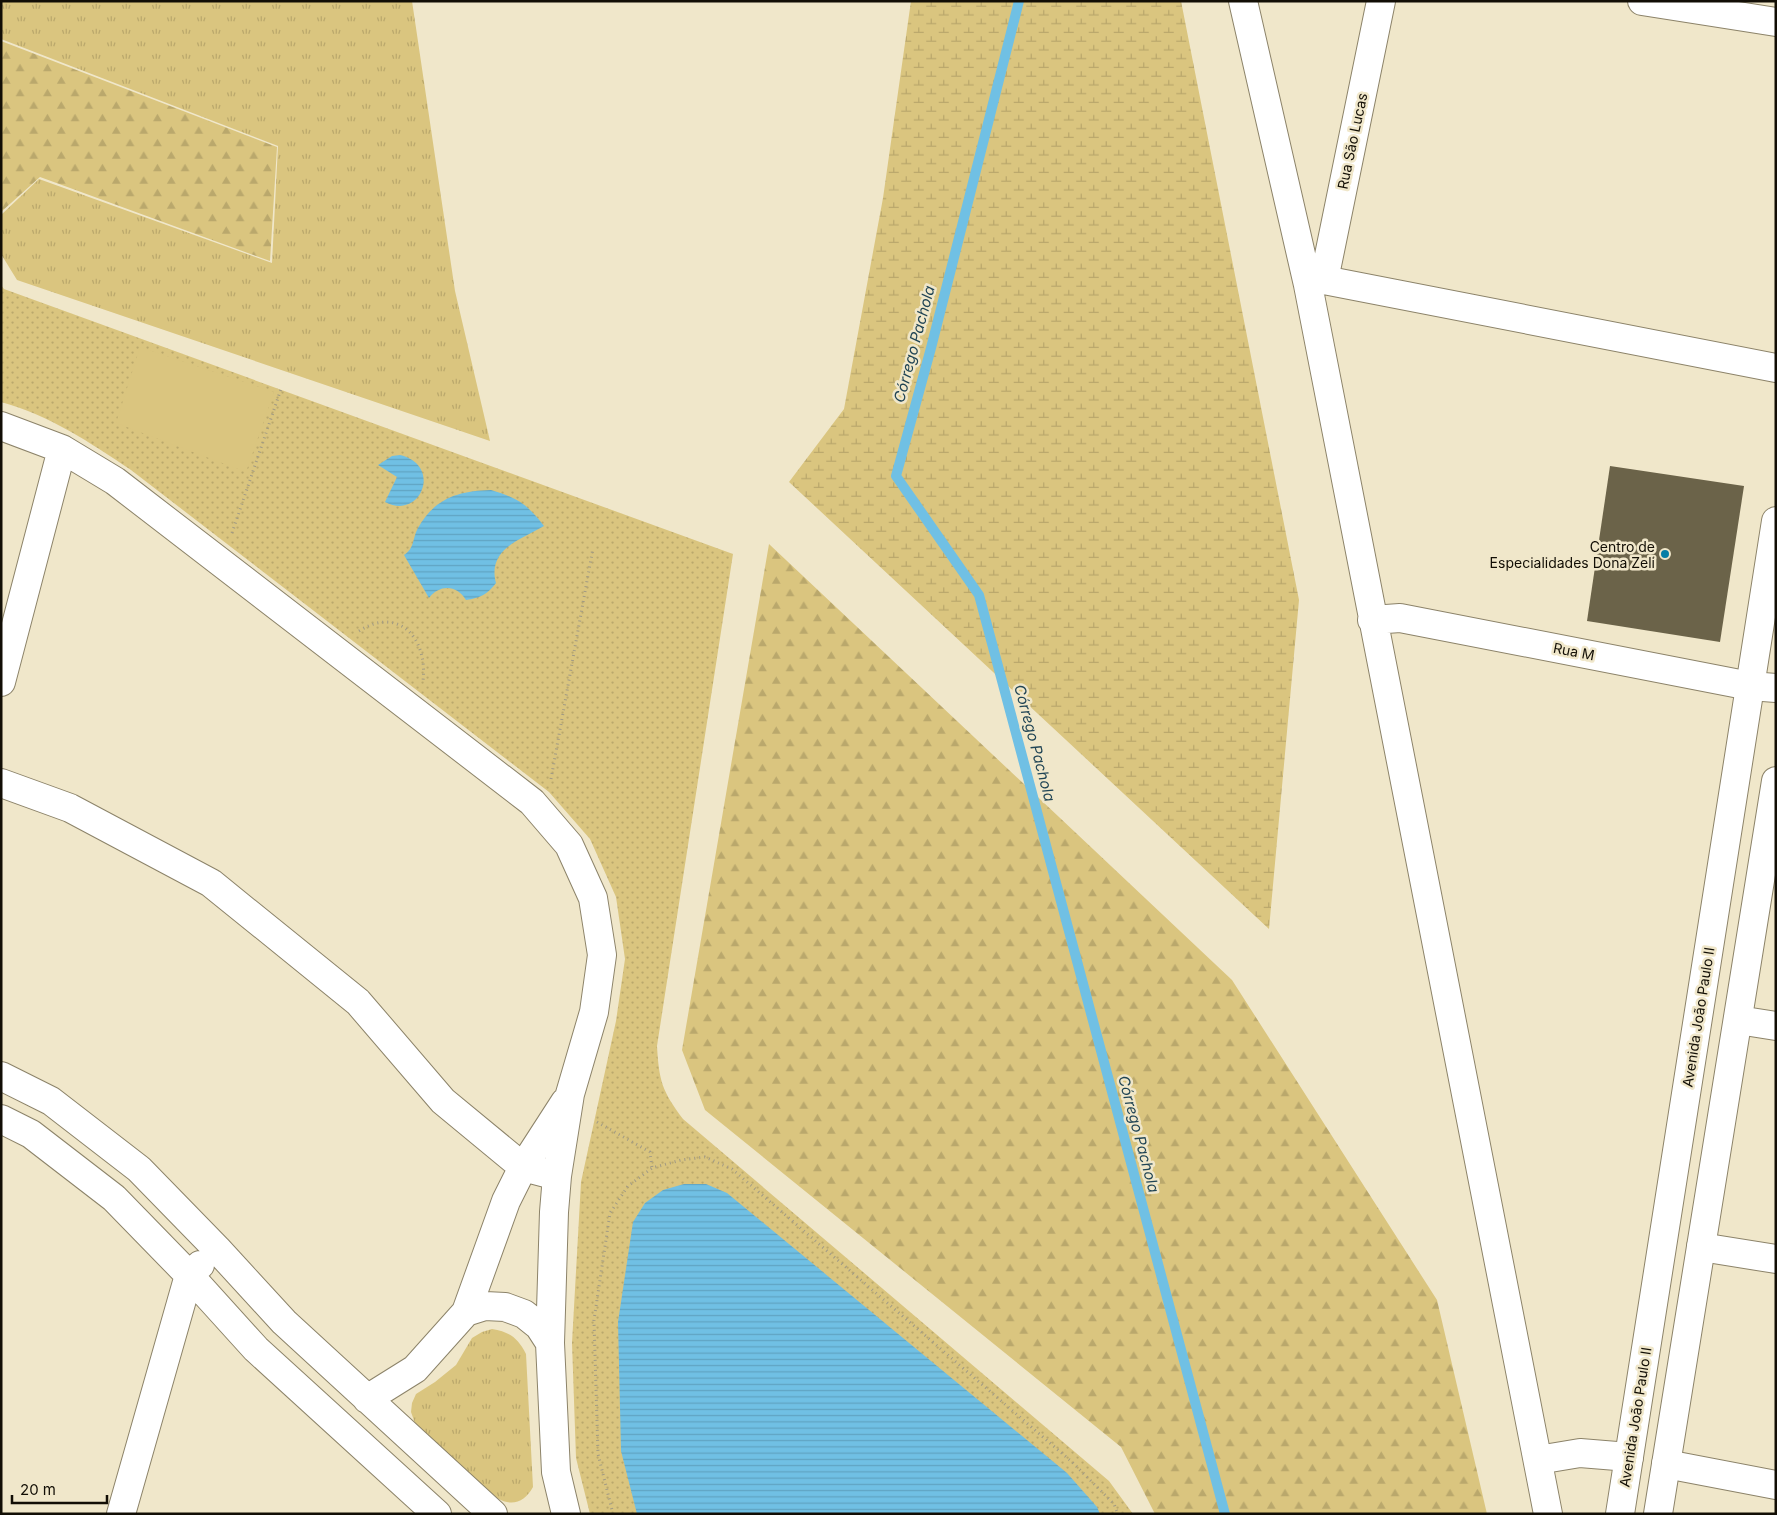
<svg xmlns="http://www.w3.org/2000/svg" width="1777" height="1515" viewBox="0 0 1777 1515" font-family="Inter,sans-serif">
<defs>
<pattern id="grass-tufts" width="24" height="20" patternUnits="userSpaceOnUse" patternTransform="scale(1.25)"><rect width="24" height="20" fill="#dac57f"/><path d="M3 7l-1-3M5 7V3M7 7l1-3M15 17l-1-3M17 17v-4M19 17l1-3" fill="none" stroke="#baa86c"/></pattern>
<pattern id="forest-firs" width="22" height="20" patternUnits="userSpaceOnUse" patternTransform="scale(1.25)"><rect width="22" height="20" fill="#dac57f"/><path d="M5 1l3.5 6h-7zM16 11l3.5 6h-7z" fill="#baa86c"/></pattern>
<pattern id="wetland-marsh" width="20" height="14" patternUnits="userSpaceOnUse" patternTransform="scale(1.25)"><rect width="20" height="14" fill="#dac57f"/><path d="M1 5h8M5 5V1M11 12h8M15 12V8" fill="none" stroke="#baa86c"/></pattern>
<pattern id="park-dots" width="8" height="8" patternUnits="userSpaceOnUse" patternTransform="scale(1.25)"><rect width="8" height="8" fill="#dac57f"/><path d="M2 2h.1M6 6h.1" fill="none" stroke="#baa86c" stroke-width="1.8" stroke-linecap="round"/></pattern>
<pattern id="water-rules" width="6" height="5" patternUnits="userSpaceOnUse" patternTransform="scale(1.25)"><rect width="6" height="5" fill="#70c0e4"/><path d="M0 2.5h6" fill="none" stroke="#60a4c2"/></pattern>
</defs>
<rect width="100%" height="100%" fill="#f0e7ca"/>
<path fill="url(#grass-tufts)" d="M1,1H412L455,291L490,441L17,280L1,254V215L39,179L272,263L278,146L1,39Z
M492,1329C510,1332 518,1338 526,1354L533,1487C525,1502 512,1507 497,1498L417,1429L411,1412L412,1403L416,1394L435,1382L456,1365L472,1338L482,1332Z"/>
<path fill="url(#forest-firs)" d="M1,41L277,147L270,261L40,177L1,212Z
M769,544L1232,980L1437,1300L1487,1514H1155L1121,1447L705,1110L682,1050Z"/>
<path fill="url(#wetland-marsh)" d="M911,1H1181L1299,600L1269,929L789,482L844,409L883,198Z"/>
<path fill="url(#park-dots)" d="M1,285L4,289L733,554L657,1046C659,1081 662,1091 683,1119L1109,1481L1133,1514H590L576,1458L572,1343L581,1182L616,1021L625,959L616,897L590,839L549,792L131,470C89,442 51,416 1,402Z"/>
<path fill="#dac57f" d="M140,347L274,392L246,472L116,423Z"/>
<path fill="url(#water-rules)" d="M400,455C443,465 421,521 385,502L397,477L378,465L392,456Z
M491,490C518,498 527,504 544,526C520,540 487,549 496,583C488,594 480,598 466,600C457,585 440,584 429,598L404,555C415,548 412,539 418,528C435,498 458,491 491,490Z
M684,1184H706L727,1193L1067,1473L1097,1507L1100,1514H637L621,1451L618,1322L633,1222L645,1203L663,1190Z"/>
<g fill="none" stroke-linecap="round" stroke-linejoin="round">
<path stroke="#70c0e4" stroke-width="10" d="M1019,1L931,348L896,476L979,595L1225,1514"/>
</g>
<path fill="#6b6349" d="M1610,466L1744,486L1720,642L1587,621Z"/>
<g fill="none" stroke-linecap="round" stroke-linejoin="round">
<defs>
<path id="minor" d="M1243,1L1308,285L1548,1514
M1642,1L1776,22
M1324,280L1381,1
M1308,285L1324,280L1776,368
M1,426L62,449L115,481L532,802L569,845L593,898L602,955L594,1012L570,1094L557,1176L554,1212L550,1343L556,1472L566,1514
M1372,620L1400,618L1750,686L1776,688
M1,682L62,449
M1,783L70,808L211,883L358,1002L443,1101L523,1167L557,1176
M1738,1020L1776,1026
M1,1076L51,1101L139,1169L217,1249L284,1322L493,1514
M1,1119L31,1134L114,1198L189,1275L256,1349L437,1514
M1701,1247L1776,1259
M466,1312L485,1306L505,1307L524,1314L539,1326L550,1343
M367,1399L415,1369L466,1312L506,1201L523,1167L565,1102
M1538,1460L1580,1453L1629,1457
M1666,1464L1776,1485
M121,1514L189,1275L200,1265"/>
<path id="tertiary" d="M1620,1514L1776,521
M1658,1514L1776,781"/>
</defs>
<use href="#minor" stroke="#8c8369" stroke-width="30"/>
<use href="#tertiary" stroke="#8c8369" stroke-width="30"/>
<path stroke="#a19a84" stroke-width="3" stroke-dasharray="1 4" stroke-linecap="butt" d="M232,533L281,389
M359,631C400,605 428,640 423,681
M551,779L593,548
M597,1122L650,1152L652,1168
M613,1514L598,1454L594,1320L610,1213L628,1186L652,1168L681,1160L705,1157L732,1169L1072,1462L1114,1504L1118,1514"/>
<use href="#minor" stroke="#fff" stroke-width="28"/>
<use href="#tertiary" stroke="#fff" stroke-width="28"/>
</g>
<circle fill="#077fa6" stroke="#f0e7ca" stroke-width="2" cx="1665" cy="554" r="5"/>
<g text-anchor="middle" dominant-baseline="central" stroke-width="5" stroke-linejoin="round" paint-order="stroke">
<g font-size="14" fill="#120e05" stroke="#f0e7ca">
<text transform="translate(1352 141) rotate(-78)">Rua São Lucas</text>
<text transform="translate(1574 651) rotate(11)">Rua M</text>
<text transform="translate(1698 1017) rotate(-81)">Avenida João Paulo II</text>
<text transform="translate(1635 1417) rotate(-81)">Avenida João Paulo II</text>
</g>
<g font-size="14" fill="#120e05" stroke="#f0e7ca" text-anchor="end">
<text x="1655" y="546">Centro de<tspan x="1655" dy="16">Especialidades Dona Zeli</tspan></text>
</g>
<g font-size="15" font-style="italic" fill="#204454" stroke="#f0e7ca">
<text transform="translate(914 344) rotate(-75)">Córrego Pachola</text>
<text transform="translate(1035 743) rotate(75)">Córrego Pachola</text>
<text transform="translate(1139 1134) rotate(75)">Córrego Pachola</text>
</g>
</g>
<rect width="1777" height="1515" fill="none" stroke="#120e05" stroke-width="5"/>
<path d="M12 1495v8h95v-8" fill="none" stroke="#120e05" stroke-width="2.5"/>
<text x="20" y="1495" font-size="15" fill="#120e05" stroke="#f0e7ca" stroke-width="4" paint-order="stroke">20 m</text>
</svg>
